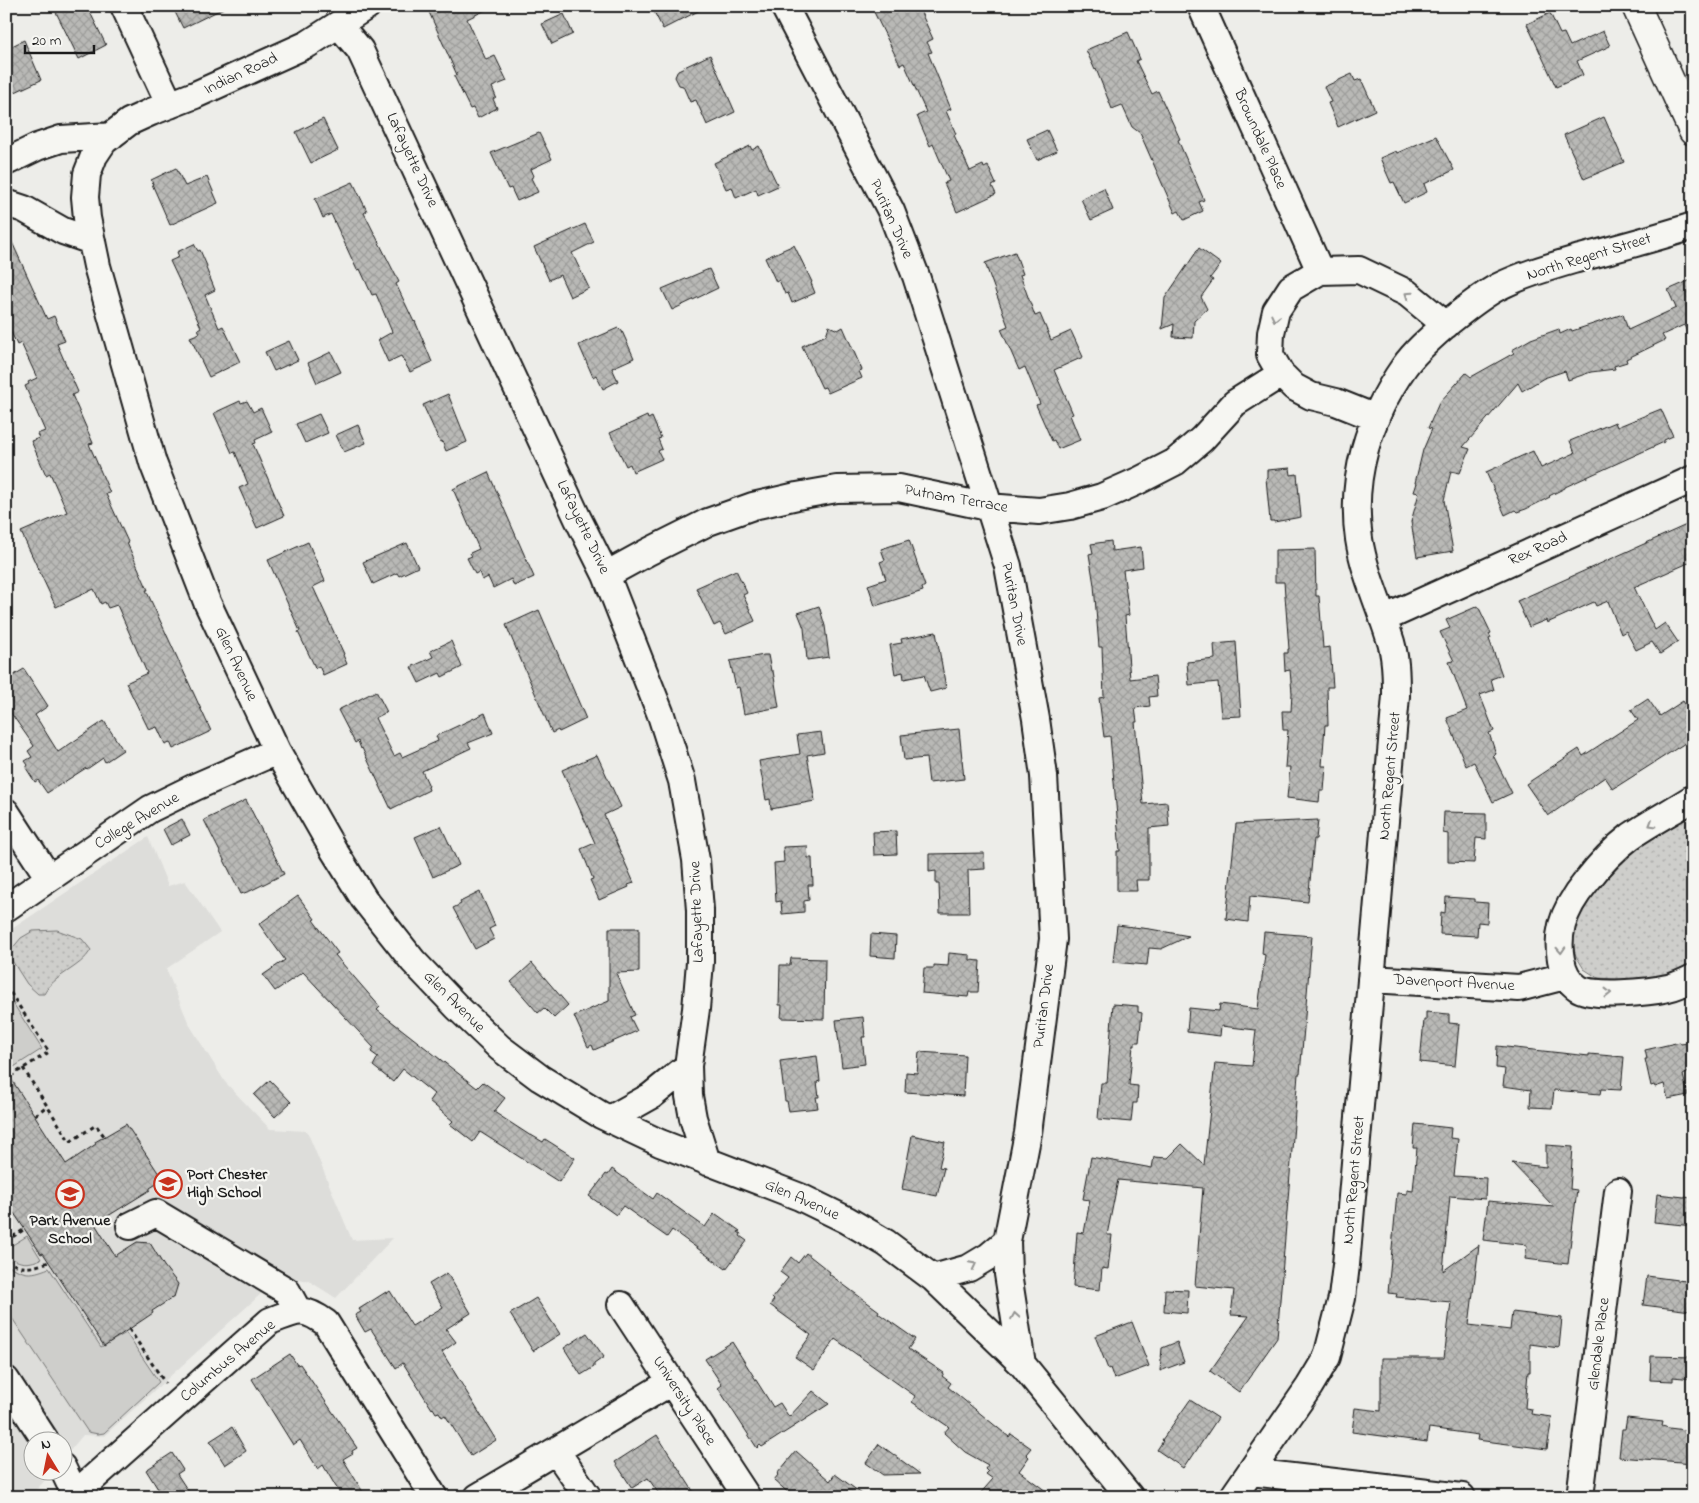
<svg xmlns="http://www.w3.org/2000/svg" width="1699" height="1503" viewBox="0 0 1699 1503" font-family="'Indie Flower',sans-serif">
<defs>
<pattern id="park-dots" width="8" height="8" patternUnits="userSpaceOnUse" patternTransform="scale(1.25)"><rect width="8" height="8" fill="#cececb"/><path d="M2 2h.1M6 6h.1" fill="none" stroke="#b0b0ae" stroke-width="1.8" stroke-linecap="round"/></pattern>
<pattern id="building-cross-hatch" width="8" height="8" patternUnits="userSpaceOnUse" patternTransform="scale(1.25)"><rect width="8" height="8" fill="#b9b9b6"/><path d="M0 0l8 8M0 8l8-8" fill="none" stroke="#9e9e9c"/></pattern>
</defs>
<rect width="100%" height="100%" fill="#edede9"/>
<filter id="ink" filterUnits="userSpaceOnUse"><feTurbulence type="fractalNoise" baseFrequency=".02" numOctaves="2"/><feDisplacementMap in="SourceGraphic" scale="10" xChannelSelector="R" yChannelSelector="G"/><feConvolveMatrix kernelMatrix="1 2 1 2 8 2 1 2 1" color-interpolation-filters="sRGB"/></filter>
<g filter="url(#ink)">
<path fill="#ddddda" d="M148,837L168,886L185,881L220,932L166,969L189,1024L225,1082L270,1129L307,1131L352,1240L393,1238L336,1298L309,1281L289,1277L263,1292L104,1436L83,1435L63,1459L62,1440H32V1470L53,1471L30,1497H6V933Z"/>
<path fill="#cececb" stroke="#757574" d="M6,992L42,1049L6,1072Z
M27,1236L41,1259C27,1265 18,1264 6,1254V1249Z
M6,1265C26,1274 28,1276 49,1268L101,1347L126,1333L159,1382L104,1433L98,1434L88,1432L6,1309Z"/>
<path fill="url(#park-dots)" stroke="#757574" d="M1693,813V969L1686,972L1635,980L1598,978L1584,969L1576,956L1572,943L1574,928L1581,910L1602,878L1643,842Z
M57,930L82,939L91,950C80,969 54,974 44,994H38L27,984L11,959V950L21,938L33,931Z"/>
<path fill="url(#building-cross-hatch)" stroke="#1c1c1c" d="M53,6H87L106,45L79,59Z
M172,6H228L183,28Z
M442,6H494L467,19L486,60L495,56L507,81L492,87L496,97L493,99L497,108L478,118L473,108L470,109L454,76L457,75L429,12Z
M651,6H708L663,29Z
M871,6H918L933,39L927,42L932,52L928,53L951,109L946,111L956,134L954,135L970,171L983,165L984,168L988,166L996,184L992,186L996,194L957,212L944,183L949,181L933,144L930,146L917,116L926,112L904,63L900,65Z
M1550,13L1560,34L1564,33L1570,46L1603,31L1610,46L1577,61L1583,75L1556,87L1527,24Z
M564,14L573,34L552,44L542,24Z
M1128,32L1140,59L1136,61L1152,94L1158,91L1180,139L1178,140L1204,200L1199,202L1203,211L1184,220L1179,211L1175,213L1140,133L1132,127L1122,105L1112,109L1096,69L1095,70L1086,50Z
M24,40L41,80L13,93L6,78V49Z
M710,55L735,112L707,125L696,100L690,102L683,86L679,85L675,77L678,70Z
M1352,74L1355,81L1361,79L1375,110L1338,127L1328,103L1331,102L1324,87Z
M1604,117L1624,162L1584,179L1564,135Z
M323,119L338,150L311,163L296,132Z
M1047,130L1057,151L1037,160L1027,139Z
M539,133L552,159L531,169L534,176L531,178L538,192L517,201L511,188L508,189L491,153Z
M1436,136L1454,170L1424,184L1427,192L1404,203L1394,182L1391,183L1380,158L1396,151L1397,153Z
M750,146L752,150L759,146L778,186L758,195L756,189L736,198L732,187L726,189L714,163Z
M176,168L185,186L207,177L218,203L170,225L152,184H153L151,180Z
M353,182L367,211L364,213L399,282L396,284L414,322L415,321L432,362L410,372L401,356L388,362L378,340L392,332L376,294L372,295L360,269L357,270L331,214L323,218L315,199Z
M1104,188L1113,210L1091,220L1081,199Z
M585,224L594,242L572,253L589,288L570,297L560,275L549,280L534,247Z
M6,229L47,319L54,316L65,341L57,344L78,392L72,395L93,443L89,444L110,493L106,494L128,542L127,543L148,590H146L211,731L173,749L170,742L165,744L157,727L149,730L126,683L147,673L117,605L108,608L105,602L101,604L94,589L56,607L21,532L67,512L50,473L46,475L31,441L39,438L37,434L45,431L25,386L29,384L28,382L37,378L21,343L17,345L6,321Z
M194,244L198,251L200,250L207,266L206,268L215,290L205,295L219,328L223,326L240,362L209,377L190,337L200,333L198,329L201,327L170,261L179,257L177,252Z
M794,245L812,282L811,283L815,293L792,303L788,293L785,294L779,280L776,282L765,258Z
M1199,248L1221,264L1210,278L1213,280L1201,297L1207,309L1194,321L1193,338L1173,337L1174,324L1162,329L1165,298Z
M1015,252L1023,274L1020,275L1035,316L1040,314L1051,340L1071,331L1083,357L1054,370L1073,414L1070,415L1080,440L1058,449L1054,440L1052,441L1036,405L1040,404L1025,367L1019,370L1001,329L1008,326L985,263Z
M709,269L718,288L672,310L662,289Z
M1693,279V345L1684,325L1662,335L1665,340L1626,359L1627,362L1614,366L1615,369L1591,372L1568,380L1565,371L1544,378L1522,391L1518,383L1463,447L1470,449L1460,473L1451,471L1444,500L1453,551L1417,557L1411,522L1419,493L1414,492L1417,483H1415L1423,450L1432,429L1428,428L1439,403L1466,373L1471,377L1514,353L1512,350L1531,339L1559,329L1560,334L1571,329L1572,331L1623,314L1628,330L1676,308L1668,290Z
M829,326L838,330L843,327L862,370L859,371L862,378L828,393L825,387L822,388L802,346L826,335Z
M618,328L620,330L621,329L634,358L612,368L618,381L603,389L596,375L593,377L579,345Z
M289,341L298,360L274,371L265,352Z
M331,352L341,372L317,383L308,363Z
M448,394L467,442L446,451L442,441L440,442L423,405Z
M240,401L241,403L247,401L253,412L261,408L272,432L255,440L256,443L253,444L284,516L257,528L239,488L248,484L235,452L232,453L214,413Z
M1661,409L1673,436L1664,440V442L1565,487V488L1549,496L1550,497L1526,509L1517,512L1515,510L1505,515L1486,472L1533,451L1541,468L1575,453L1570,441L1615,422L1617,427Z
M319,414L328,433L305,443L296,424Z
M647,416L648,419L652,417L661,438L658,439L662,449L658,451L662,459L633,472L630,464L626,466L610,433Z
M358,425L366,443L344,452L336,435Z
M1290,468L1291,475L1297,474L1301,517L1274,522V521H1270L1266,478L1267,477V470Z
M488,472L534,577L514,586L511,579L493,588L488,577L482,580L479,572L475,574L467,558L472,556L470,553L479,549L453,489Z
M1693,522V561L1634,587L1655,630L1665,623L1678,642L1660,654L1652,642L1636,650L1626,631L1621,634L1608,601L1596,606L1594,602L1547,623L1546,620L1529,627L1517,601Z
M909,540L925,586L922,588L923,591L875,606L868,585L886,579L880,562L885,560L881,549Z
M1111,541L1112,551L1141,547L1143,567L1123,570L1129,615L1125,616L1130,679L1155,676L1157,696L1149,697L1150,706L1135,708L1137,722H1135L1143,804L1167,802L1169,826L1149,828V880H1136L1137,891H1117V851H1120L1110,736L1104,737L1099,698L1104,697L1102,647H1099L1094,585L1089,554L1093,553L1091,544Z
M308,542L325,581L313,587L344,654L343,655L347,664L323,675L319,666L315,668L314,665L298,632L300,631L268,560Z
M407,543L418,567L399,576L397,573L373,584L363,562Z
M1315,549L1316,596H1319L1323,648L1330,647L1333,687H1327L1328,725H1325L1322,766H1326L1324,791H1320L1319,802L1287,798L1290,767H1285L1288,730H1283L1282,711H1291L1292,693L1290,670L1285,671L1284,653H1288V649H1289L1284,582H1275V550Z
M736,570L747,593L743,595L755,621L726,634L720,623L714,626L696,588Z
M819,606L825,626L829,657L807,660L804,628L798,613Z
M1478,606L1491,633L1489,634L1491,638L1489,639L1502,675L1491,679L1494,690L1480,695L1494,731L1489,733L1496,754L1493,755L1512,793L1493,802L1474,762L1466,766L1447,718L1467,710L1449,662L1454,661L1440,632L1450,628L1446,620Z
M539,610L586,719L559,732L558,730L552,733L506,625Z
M936,632L946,688L930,692L924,675L904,679L903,672L895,674L890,645L902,643L901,639Z
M451,641L462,667L442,677L440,673L419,683L411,667L433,657L430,651Z
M1236,642L1241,716L1221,717L1218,682L1189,685L1187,662L1215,659L1214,644Z
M764,655H768L771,671H773L779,707L744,714L739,687L736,688L730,661Z
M24,669L48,706L35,715L58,752L104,721L123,750L105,762L103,758L87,769L86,768L47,793L38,780L35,782L26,768L28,765L25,761L32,757L28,751L34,746L6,706V680Z
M376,691L387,712L375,718L394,756L400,753L402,757L438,741L436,736L485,713L493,733L468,743L471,748L422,771L429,786L428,787L429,790L391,809L362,748L361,749L358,741L355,743L338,710Z
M1648,699L1660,716L1683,701L1693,716V738L1613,789L1605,777L1548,816L1526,784L1579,749L1583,756L1638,720L1631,710Z
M959,729L964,779L929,783L926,758L904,760L901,735Z
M821,732L824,752L807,755L815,801L771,809L770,799L766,800L759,761L800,754L797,735Z
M597,755L621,807L604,815L634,883L628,885L629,887L599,900L590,880L593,879L581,849L595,843L562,770Z
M246,800L284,874L250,891L241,894L204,820Z
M1444,812L1486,813V839L1476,838L1474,863L1448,862V834L1443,833Z
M182,819L190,835L171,845L163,829Z
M1318,820L1316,839H1314L1308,902L1250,896L1248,922L1226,919L1236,824Z
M441,826L459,865L433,877L415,837Z
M896,831L897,854L874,855L873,832Z
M807,846L808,858H812L813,885H808L809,900L804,901V912L782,914L781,901L776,902L774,863L784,862L783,847Z
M984,853L985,869L968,870L969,913H940L939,884H936V871L929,872V854Z
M480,892L495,926L489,929L494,939L475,949L453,908L461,904L460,902Z
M298,896L315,919L313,920L338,953L335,955L380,1007L377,1010L477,1088L483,1082L505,1098L494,1112L531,1136V1135L543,1142L545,1139L575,1158L559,1182L480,1132L473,1142L450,1124L453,1121L429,1101L434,1094L403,1069L393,1082L373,1066L378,1057L371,1052L374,1048L303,972L275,991L263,975L285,960L259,924Z
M1446,897L1475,899V902L1488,903L1487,923L1478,922L1477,936L1440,934L1441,912L1445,913Z
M1117,925L1150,929L1189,936L1161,949L1149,948L1147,965L1113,962Z
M609,928H639V972L616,973L635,1015L630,1017L637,1031L594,1050L592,1045L588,1047L574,1016L609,1001Z
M1264,932L1312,936L1300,1074H1298L1277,1338L1239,1392L1210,1371L1249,1316L1231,1315L1234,1290L1195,1286L1203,1188L1118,1180L1107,1235H1112L1108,1269L1102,1268L1100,1290L1073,1287L1077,1232L1084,1233L1090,1200L1083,1199L1091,1157L1152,1168L1154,1157L1168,1158L1182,1144L1204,1165L1215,1063L1252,1066L1256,1030L1221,1026L1220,1036L1187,1032L1189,1008L1219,1011L1220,1004L1258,1009L1265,955L1262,954Z
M871,934L896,936L895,958L870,956Z
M949,953L970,955V960L980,961L978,992H969L968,997L922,993L924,968H934V965L948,966Z
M791,958L825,959L824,1019L781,1018L782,1005H779L780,965H790Z
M532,963L568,1005L554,1018L544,1008L538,1013L511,982Z
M1113,1004L1138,1006V1012L1142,1013L1139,1042H1135V1046H1133L1129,1085L1138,1086L1137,1103H1133L1131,1122L1098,1119L1101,1083H1107Z
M1426,1012L1449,1014V1023L1459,1024L1455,1066L1420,1062L1424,1020H1426Z
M863,1017L865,1037H862L865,1064L842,1067L836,1020Z
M1680,1042L1681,1044L1693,1042V1070L1683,1075L1688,1095L1668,1099L1664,1084L1655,1087L1654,1085L1651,1086L1645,1059H1647L1645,1050Z
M1497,1046L1589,1056V1054L1624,1057L1621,1090L1601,1089L1600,1094L1554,1090L1552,1108L1530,1107L1531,1090L1503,1086L1505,1069L1496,1068Z
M919,1052L965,1055L963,1096L905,1092L906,1072L917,1073Z
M817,1056L820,1081L817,1082L819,1097H816L818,1108L789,1111L787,1101H785L780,1061Z
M6,1071L66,1164L96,1144L95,1142L126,1124L163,1180L150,1188V1190L95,1224L115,1256L137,1242L150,1243L164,1266L178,1284L174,1297L152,1311L153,1313L104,1346L43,1253L41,1254L6,1201Z
M270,1080L291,1102L275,1117L254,1095Z
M1415,1124L1451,1128L1450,1138L1458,1139L1454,1176L1486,1178L1485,1199L1450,1196L1443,1271L1479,1245L1469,1325L1510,1330L1512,1312L1562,1318L1559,1348L1530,1344V1372H1528L1525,1408L1532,1409L1531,1414L1552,1417L1547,1449L1477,1440L1478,1435L1429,1428L1427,1442L1352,1432L1355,1408L1381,1411V1358H1444L1451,1302L1396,1297L1397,1294L1388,1293L1397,1193L1407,1194V1190L1413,1191L1417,1148H1413Z
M912,1135L945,1142L939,1167L944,1168L937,1196L902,1189Z
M1546,1145L1573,1147L1570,1189L1577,1190L1568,1264L1525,1259L1527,1245L1483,1240L1488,1201L1554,1207L1512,1163L1546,1167Z
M612,1169L653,1199L657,1193L705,1227L714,1214L715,1215L716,1214L740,1231L738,1232L741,1234L740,1236L747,1241L726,1269L672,1230L667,1237L623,1206L616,1215L589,1196L606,1174L608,1175Z
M1657,1194L1693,1198V1226L1654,1222Z
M806,1253L830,1272L829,1274L879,1311L878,1313L915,1339L908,1349L944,1373L942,1376L951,1383L948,1387L1009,1437L1011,1434L1031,1448L1026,1454L1029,1457L1019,1471L1054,1497H977L993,1479L986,1474L988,1472L985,1469L988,1465L965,1452L944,1433L949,1427L912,1402L915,1396L835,1339L814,1370L795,1357L811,1335L770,1305L774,1300L772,1298L788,1278L780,1272L791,1257L798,1263Z
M447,1273L471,1313L446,1329L456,1342L442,1352L496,1440L471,1456L445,1415L442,1417L439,1412L436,1413L433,1408L432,1409L403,1363L396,1368L371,1329L365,1332L355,1315L361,1312L359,1309L386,1292V1294L390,1291L412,1326L443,1307L429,1284Z
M1647,1276L1693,1282L1691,1311L1643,1305Z
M1165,1289L1188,1290L1187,1313L1164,1311Z
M536,1298L560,1334L533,1351L510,1314Z
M1132,1322L1149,1366L1114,1379L1110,1368L1108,1369L1095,1336Z
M587,1333L604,1357L594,1364V1367L581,1375L564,1348Z
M732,1342L773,1407L780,1403L789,1417L813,1391L829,1404L762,1447L760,1445L757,1448L718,1388L722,1385L705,1359Z
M1177,1342L1184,1362L1160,1371L1162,1348Z
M290,1354L297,1365L300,1364L357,1448L352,1451L353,1453L343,1459L366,1497H342L323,1465L318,1469L300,1440L293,1445L252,1379Z
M1651,1356L1693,1357V1379L1673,1377V1381L1650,1380Z
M1190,1400L1218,1418L1190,1460L1189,1459L1183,1468L1157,1450L1163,1441L1162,1440Z
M1627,1418L1663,1422L1662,1426L1669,1428L1693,1431V1463L1619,1457L1622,1429H1625Z
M232,1427L246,1451L225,1465L210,1441Z
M657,1435L697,1497H661L648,1478L632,1488L615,1462Z
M879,1444L920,1474L883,1475L866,1463Z
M796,1451L830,1481L835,1474L866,1497H793L774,1480L778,1475L777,1474Z
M172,1453L183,1470L177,1474L192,1497H163L146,1470Z"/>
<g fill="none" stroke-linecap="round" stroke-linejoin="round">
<defs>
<path id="minor" d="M124,6L170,105
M367,6L308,44L195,95L151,112L129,122L104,141L94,156L87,174L85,197L87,218L97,266L153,463L207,602L277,751L333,849L364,899L413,961L457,1007L500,1048L540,1078L601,1115L660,1143L800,1197L847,1220L886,1243L933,1278L1022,1364L1130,1497
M784,6L891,211L916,276L1008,566L1036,719L1044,776L1053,939L1028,1133L1007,1241L1008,1274L1022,1364
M1201,6L1320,271
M339,25L360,50L578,519L606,575L661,715L682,781L696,860L700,910V962L696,1009L688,1066L689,1096L693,1118L707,1162
M6,162L37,147L61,139L111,136
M6,203L24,209L63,231L92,241
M1376,418L1336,402L1311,396L1294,387L1281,374L1270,355L1271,333L1276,311L1291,288L1320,271L1359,270L1407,293L1446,325
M606,575L648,552L708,522L753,506L797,496L837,489L899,488L988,507L1039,511L1070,506L1102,497L1138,481L1175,462L1202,439L1235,403L1281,374
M1383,619L1693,479
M1693,798C1673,811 1651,822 1631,836C1614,849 1599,865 1586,882C1576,894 1566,910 1562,925C1557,945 1559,976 1578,988C1592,998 1650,992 1668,988C1676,986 1685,982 1693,978
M6,812L49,878
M6,908L150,809L195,787L277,751
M1371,979L1519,988L1565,976
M610,1119L651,1096L688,1066
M130,1226L156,1213L287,1291L298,1311
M933,1278L969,1268L989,1256L1007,1241
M621,1305L747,1497
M6,1380L45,1440
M556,1451L588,1497
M62,1467L75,1494L78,1497
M1251,1472L1462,1497
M72,1497L270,1321C297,1311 301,1305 326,1323L434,1497
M478,1497L671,1382
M1233,1497L1309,1387L1327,1357L1342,1298L1346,1265L1396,696C1396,676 1396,655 1389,636C1379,604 1364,572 1359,539C1350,478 1369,417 1404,367C1416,350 1433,336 1449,322C1464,310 1481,296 1498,287C1524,274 1553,266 1580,258C1618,248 1656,238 1693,226
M1580,1497L1618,1191"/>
<path id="major" d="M1636,6L1693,131"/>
</defs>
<use href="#minor" stroke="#1c1c1c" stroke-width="30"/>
<use href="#major" stroke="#1c1c1c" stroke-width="31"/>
<path stroke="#1c1c1c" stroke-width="3" stroke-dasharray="4 4" stroke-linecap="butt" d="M6,986L49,1052L6,1079
M23,1068L70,1142L96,1125L104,1136
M35,1115L47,1106
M6,1197H7
M6,1241L25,1229
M6,1260C23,1271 31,1268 49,1262
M129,1329L165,1383"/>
<use href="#minor" stroke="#f6f6f2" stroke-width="26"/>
<use href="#major" stroke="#f6f6f2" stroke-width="28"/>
</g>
<defs><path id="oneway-chevron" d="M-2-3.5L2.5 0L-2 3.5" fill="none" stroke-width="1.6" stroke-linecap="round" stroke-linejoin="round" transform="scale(1.25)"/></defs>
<g stroke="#949492">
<use href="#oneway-chevron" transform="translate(1408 295) rotate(-145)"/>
<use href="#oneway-chevron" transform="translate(1275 318) rotate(103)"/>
<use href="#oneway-chevron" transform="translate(1652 824) rotate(149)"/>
<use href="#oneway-chevron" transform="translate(1561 950) rotate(87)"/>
<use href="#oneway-chevron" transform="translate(1608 993)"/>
<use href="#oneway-chevron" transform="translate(973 1265) rotate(-27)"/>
<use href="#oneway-chevron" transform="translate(1015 1316) rotate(-99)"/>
</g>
</g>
<defs>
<symbol id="school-ring" viewBox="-11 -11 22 22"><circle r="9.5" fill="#f6f6f2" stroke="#c8321e" stroke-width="1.5"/><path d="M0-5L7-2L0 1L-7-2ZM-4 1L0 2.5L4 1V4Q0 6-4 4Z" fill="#c8321e"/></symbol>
</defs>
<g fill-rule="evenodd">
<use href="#school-ring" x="152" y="1168" width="32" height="32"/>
<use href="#school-ring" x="54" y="1178" width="32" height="32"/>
</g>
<g text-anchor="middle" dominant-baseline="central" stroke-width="4.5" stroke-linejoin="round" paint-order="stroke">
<g font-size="16" fill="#1c1c1c" stroke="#f6f6f2">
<text transform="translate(241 74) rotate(-25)">Indian Road</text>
<text transform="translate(1260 139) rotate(66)">Browndale Place</text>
<text transform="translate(412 160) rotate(65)">Lafayette Drive</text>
<text transform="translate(891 219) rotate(66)">Puritan Drive</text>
<text transform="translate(1589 257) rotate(-17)">North Regent Street</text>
<text transform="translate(956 499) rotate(10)">Putnam Terrace</text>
<text transform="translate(583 527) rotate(64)">Lafayette Drive</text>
<text transform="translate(1538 549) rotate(-24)">Rex Road</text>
<text transform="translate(1014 604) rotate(79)">Puritan Drive</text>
<text transform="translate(236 664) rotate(65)">Glen Avenue</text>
<text transform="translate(1390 776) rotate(-85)">North Regent Street</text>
<text transform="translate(137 821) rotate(-31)">College Avenue</text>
<text transform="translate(697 912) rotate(-92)">Lafayette Drive</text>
<text transform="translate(1454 983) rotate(3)">Davenport Avenue</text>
<text transform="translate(454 1002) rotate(45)">Glen Avenue</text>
<text transform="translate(1044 1006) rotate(-83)">Puritan Drive</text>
<text transform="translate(1354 1180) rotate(-85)">North Regent Street</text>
<text transform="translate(802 1200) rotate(24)">Glen Avenue</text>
<text transform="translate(1599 1344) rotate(-83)">Glendale Place</text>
<text transform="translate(228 1361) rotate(-40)">Columbus Avenue</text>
<text transform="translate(684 1401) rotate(57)">University Place</text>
</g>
<g font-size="16" font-weight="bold" fill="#1c1c1c" stroke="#f6f6f2" text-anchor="start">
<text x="187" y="1175">Port Chester<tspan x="187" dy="18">High School</tspan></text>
<text x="70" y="1221" text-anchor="middle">Park Avenue<tspan x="70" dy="18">School</tspan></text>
</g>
</g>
<rect width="1699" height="1503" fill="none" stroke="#f6f6f2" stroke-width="25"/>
<rect x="12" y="12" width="1674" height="1478" fill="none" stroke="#1c1c1c" stroke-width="2" filter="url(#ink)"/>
<g transform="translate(48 1456) rotate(350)"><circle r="24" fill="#f6f6f2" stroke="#9f9f9c"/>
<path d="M0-4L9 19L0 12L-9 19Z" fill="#c8321e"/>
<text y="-8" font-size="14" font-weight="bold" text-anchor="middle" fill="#1c1c1c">N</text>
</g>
<path d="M25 45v8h69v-8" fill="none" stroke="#1c1c1c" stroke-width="2.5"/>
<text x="32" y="45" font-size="15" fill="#1c1c1c" stroke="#f6f6f2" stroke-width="4" paint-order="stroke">20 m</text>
</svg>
